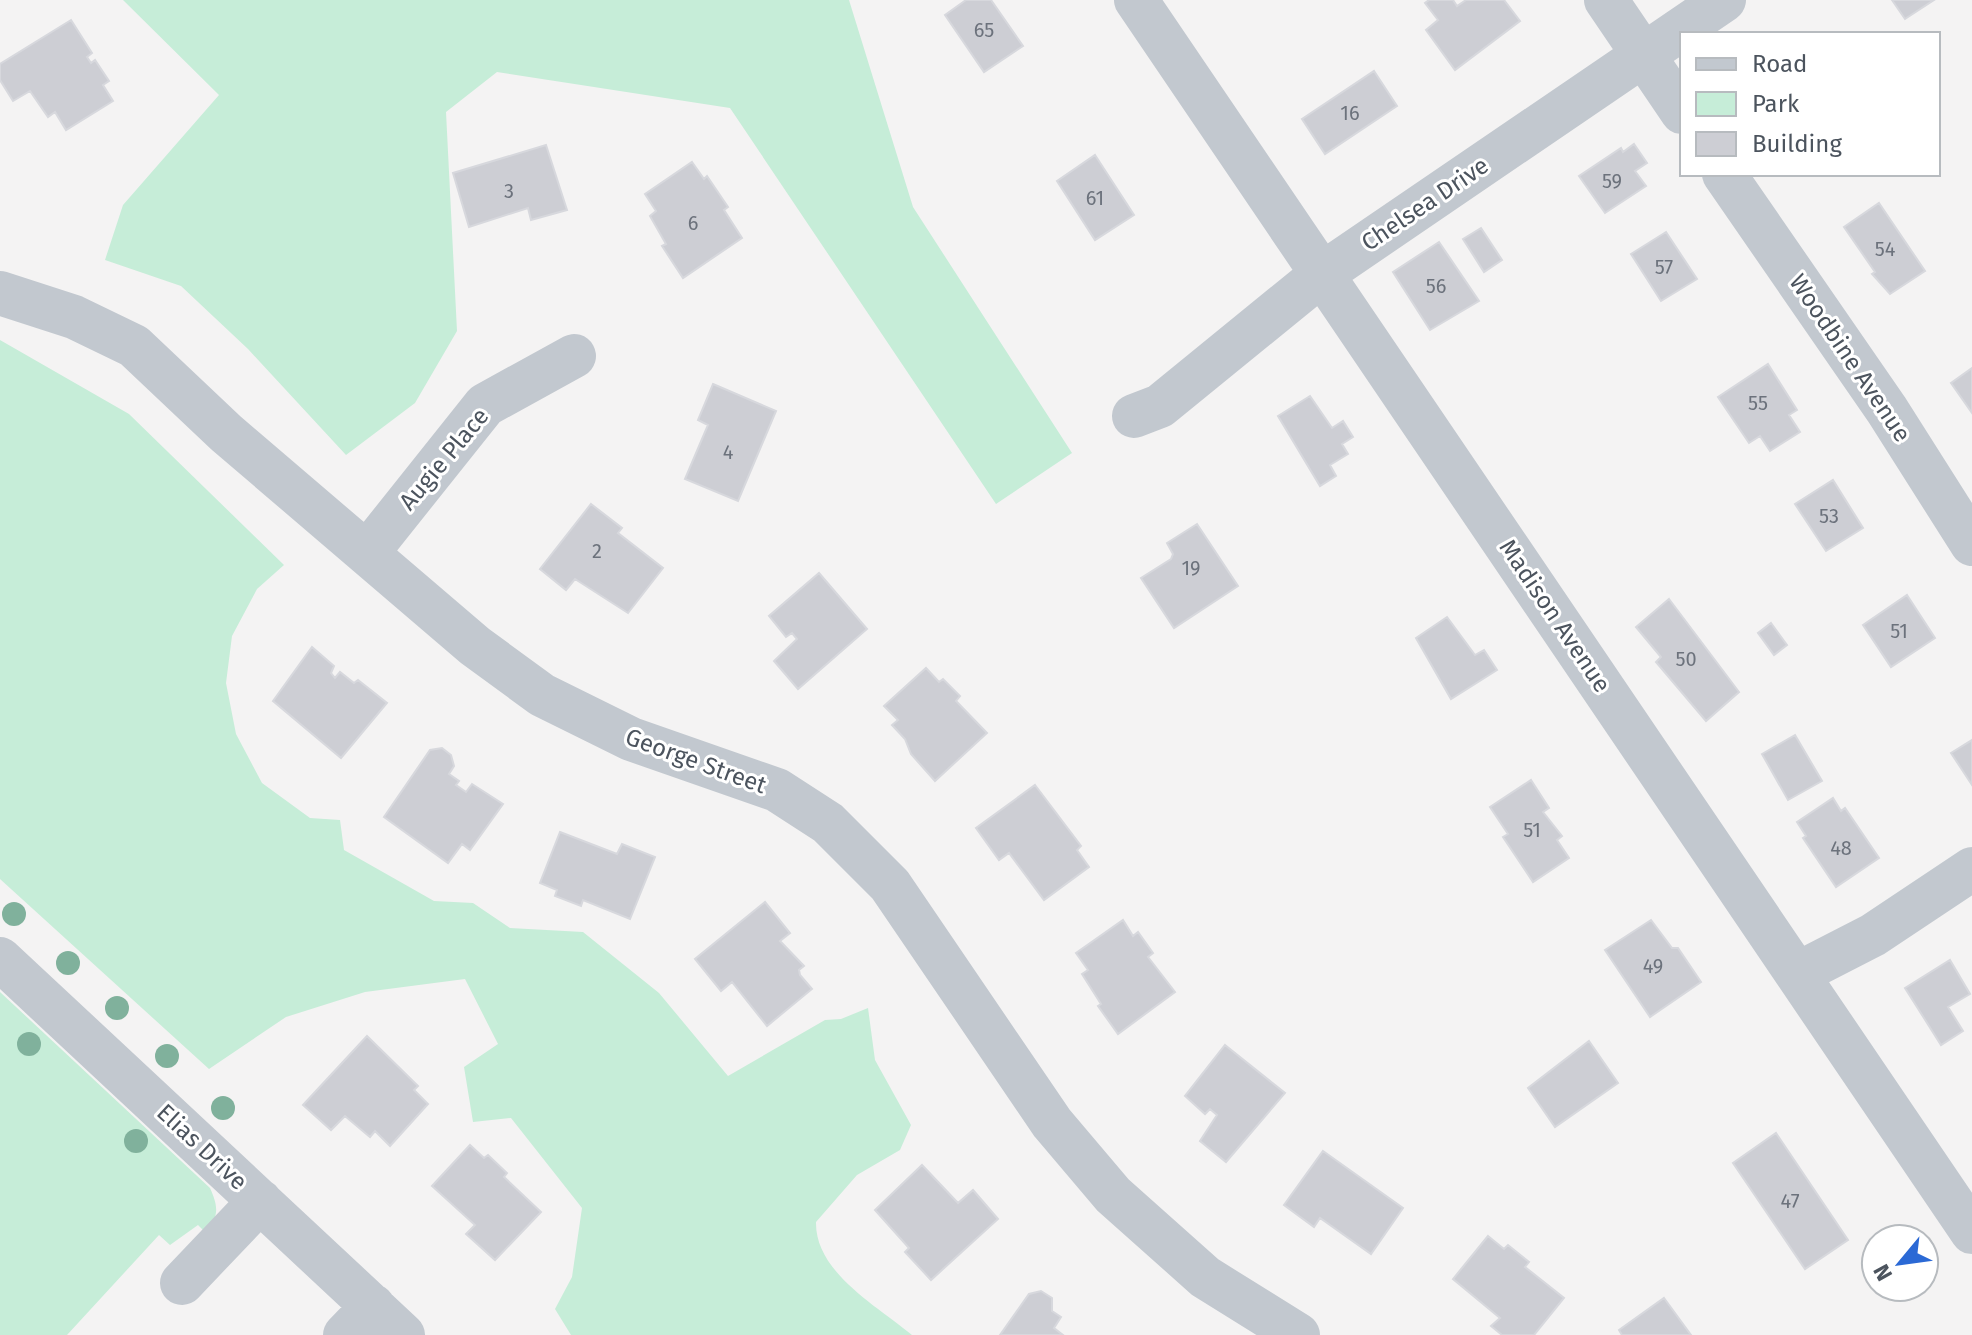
<svg xmlns="http://www.w3.org/2000/svg" width="1972" height="1335" viewBox="0 0 1972 1335" font-family="'Fira Sans',sans-serif">
<rect width="100%" height="100%" fill="#f4f3f3"/>
<path fill="#c6edd8" d="M123,0H849L913,207L1072,453L996,504L730,108L497,72L446,112L457,331L415,403L346,455L248,349L181,286L105,260L123,205L219,95Z
M0,340L129,414L284,565L257,589L232,636L226,683L236,734L262,783L310,818L340,820L344,850L434,901L473,903L510,928L583,932L659,993L728,1076L825,1020L841,1019L868,1008L875,1060L911,1125L900,1150L857,1175L816,1222C815,1272 877,1306 912,1335H571L555,1309L572,1277L582,1208L511,1118L473,1122L464,1067L498,1044L465,979L365,992L286,1017L209,1069L0,879Z
M0,992L210,1188C218,1206 220,1216 205,1232L198,1225L170,1245L159,1235L67,1335H0Z"/>
<path fill="#cdced4" stroke="#d7d8dd" stroke-width="2" d="M966,0H991L1023,46L984,72L945,15Z
M1429,0H1453L1457,6L1466,0H1504L1520,21L1455,70L1426,30L1438,20L1425,3Z
M1892,0H1934L1905,19Z
M71,20L92,53L87,57L91,63L95,60L109,81L103,85L113,101L66,130L55,112L48,117L30,91L13,101L0,80V64Z
M1374,71L1397,106L1325,154L1302,119Z
M1634,144L1647,163L1635,171L1646,186L1605,213L1579,176L1621,148L1623,152Z
M546,145L567,210L531,220L528,208L469,227L453,173Z
M1095,155L1134,215L1095,240L1057,181Z
M692,162L704,179L707,176L728,207L724,210L742,238L683,278L662,246L666,244L650,216L656,211L645,194Z
M1879,203L1925,271L1890,294L1872,274L1875,272L1844,227Z
M1481,228L1502,260L1484,272L1463,239Z
M1666,232L1697,279L1661,301L1631,254Z
M1439,242L1479,301L1430,330L1393,272Z
M1768,364L1797,410L1789,415L1800,432L1770,451L1760,436L1749,443L1718,397Z
M1972,368V413L1951,383Z
M713,384L776,411L738,501L685,479L708,425L698,420Z
M1310,396L1332,428L1343,421L1353,437L1342,444L1348,454L1330,465L1336,476L1320,486L1278,416Z
M1833,480L1863,528L1826,551L1795,504Z
M591,504L622,528L618,533L663,568L628,613L575,579L566,590L540,569Z
M1197,524L1238,586L1174,628L1141,578L1171,559L1173,554L1167,543Z
M819,573L867,629L798,689L774,661L797,639L792,633L786,637L769,616Z
M1907,595L1935,638L1891,667L1863,625Z
M1669,599L1739,692L1706,721L1656,662L1661,657L1636,627Z
M1447,617L1475,655L1484,650L1497,670L1451,699L1416,638Z
M1771,623L1787,645L1774,655L1758,633Z
M312,647L334,666L331,673L335,678L340,672L354,683L358,680L387,703L341,758L273,701Z
M926,668L939,682L943,679L960,696L956,701L987,733L935,781L911,754L905,739L892,725L898,720L884,706Z
M1795,735L1822,781L1788,800L1762,754Z
M1972,740V785L1951,753Z
M442,748L451,755L454,766L449,774L459,781L456,785L466,792L472,784L503,804L470,850L462,844L448,863L384,817L430,750Z
M1531,780L1549,808L1543,812L1562,836L1557,840L1569,858L1533,882L1503,837L1508,834L1490,807Z
M1035,785L1081,846L1077,850L1089,867L1044,900L1009,853L999,860L976,828Z
M1833,798L1841,811L1845,808L1879,858L1836,887L1803,838L1806,836L1797,822Z
M560,832L617,854L622,844L655,857L630,919L583,900L581,906L555,896L557,890L540,883Z
M765,902L790,933L780,941L804,966L799,970L800,975L812,989L767,1026L732,982L721,991L695,959Z
M1123,920L1133,936L1138,932L1153,953L1148,957L1175,992L1118,1034L1098,1006L1101,1004L1082,974L1088,970L1076,953Z
M1651,920L1672,948H1678L1701,982L1650,1017L1605,950Z
M1950,960L1970,994L1948,1007L1963,1031L1941,1045L1905,988Z
M367,1036L418,1086L414,1090L428,1104L390,1146L375,1131L370,1137L345,1116L331,1130L303,1105Z
M1589,1041L1618,1083L1555,1127L1528,1088Z
M1225,1045L1285,1093L1226,1162L1200,1141L1217,1115L1210,1109L1205,1114L1185,1096Z
M1776,1133L1848,1240L1805,1269L1733,1163Z
M470,1145L484,1158L488,1155L507,1173L504,1177L541,1212L495,1260L466,1234L475,1225L432,1186Z
M1323,1151L1403,1208L1371,1254L1320,1218L1314,1227L1284,1205Z
M922,1165L958,1203L973,1190L998,1219L931,1280L905,1252L909,1248L875,1210Z
M1488,1236L1504,1249L1508,1245L1529,1262L1525,1267L1564,1298L1534,1335H1502L1491,1326L1500,1318L1453,1279Z
M1041,1291L1052,1298V1311L1061,1317L1054,1328L1063,1335H1000L1029,1294Z
M1664,1298L1691,1335H1622L1619,1330Z"/>
<g fill="none" stroke-linecap="round" stroke-linejoin="round">
<path stroke="#c2c8cf" stroke-width="44" d="M1136,0L1972,1232
M1606,0L1682,112
M1724,174L1887,410L1972,544
M0,293L74,317L134,346L226,433L475,646L542,695L631,739L777,790L828,823L890,885L1052,1123L1113,1195L1205,1277L1298,1335
M1134,416L1160,406L1322,274L1724,0
M367,553L485,405L574,356
M0,959L403,1335
M1799,973L1873,935L1972,869
M182,1283L260,1201
M345,1335L373,1306"/>
</g>
<g fill="#80b19c">
<circle cx="14" cy="914" r="12"/>
<circle cx="68" cy="963" r="12"/>
<circle cx="117" cy="1008" r="12"/>
<circle cx="29" cy="1044" r="12"/>
<circle cx="167" cy="1056" r="12"/>
<circle cx="223" cy="1108" r="12"/>
<circle cx="136" cy="1141" r="12"/>
</g>
<g text-anchor="middle" dominant-baseline="central" stroke-width="6" stroke-linejoin="round" paint-order="stroke">
<g font-size="20" fill="#6c727c">
<text x="984" y="30">65</text>
<text x="1350" y="113">16</text>
<text x="1612" y="181">59</text>
<text x="509" y="191">3</text>
<text x="1095" y="198">61</text>
<text x="693" y="223">6</text>
<text x="1885" y="249">54</text>
<text x="1664" y="267">57</text>
<text x="1436" y="286">56</text>
<text x="1758" y="403">55</text>
<text x="728" y="452">4</text>
<text x="1829" y="516">53</text>
<text x="597" y="551">2</text>
<text x="1191" y="568">19</text>
<text x="1899" y="631">51</text>
<text x="1686" y="659">50</text>
<text x="1532" y="830">51</text>
<text x="1841" y="848">48</text>
<text x="1653" y="966">49</text>
<text x="1790" y="1201">47</text>
</g>
<g font-size="24" fill="#4c545e" stroke="#fff">
<text transform="translate(1425 204) rotate(-34)">Chelsea Drive</text>
<text transform="translate(1850 358) rotate(56)">Woodbine Avenue</text>
<text transform="translate(444 459) rotate(-50)">Augie Place</text>
<text transform="translate(1555 616) rotate(56)">Madison Avenue</text>
<text transform="translate(696 761) rotate(20)">George Street</text>
<text transform="translate(202 1147) rotate(43)">Elias Drive</text>
</g>
</g>
<rect x="1680" y="32" width="260" height="144" fill="#ffffff" stroke="#b7bbbf" stroke-width="2"/>
<rect x="1696" y="58" width="40" height="12" fill="#c2c8cf" stroke="#b7bbbf" stroke-width="2"/>
<text x="1752" y="72" font-size="24" fill="#4c545e">Road</text>
<rect x="1696" y="92" width="40" height="24" fill="#c6edd8" stroke="#b7bbbf" stroke-width="2"/>
<text x="1752" y="112" font-size="24" fill="#4c545e">Park</text>
<rect x="1696" y="132" width="40" height="24" fill="#cdced4" stroke="#b7bbbf" stroke-width="2"/>
<text x="1752" y="152" font-size="24" fill="#4c545e">Building</text>
<g transform="translate(1900 1263) rotate(241)"><circle r="38" fill="#ffffff" stroke="#b7bbbf" stroke-width="2"/>
<path d="M0-6L14 30L0 20L-14 30Z" fill="#2b69d5"/>
<text y="-12" font-size="22" font-weight="bold" text-anchor="middle" fill="#4c545e">N</text>
</g>
</svg>
